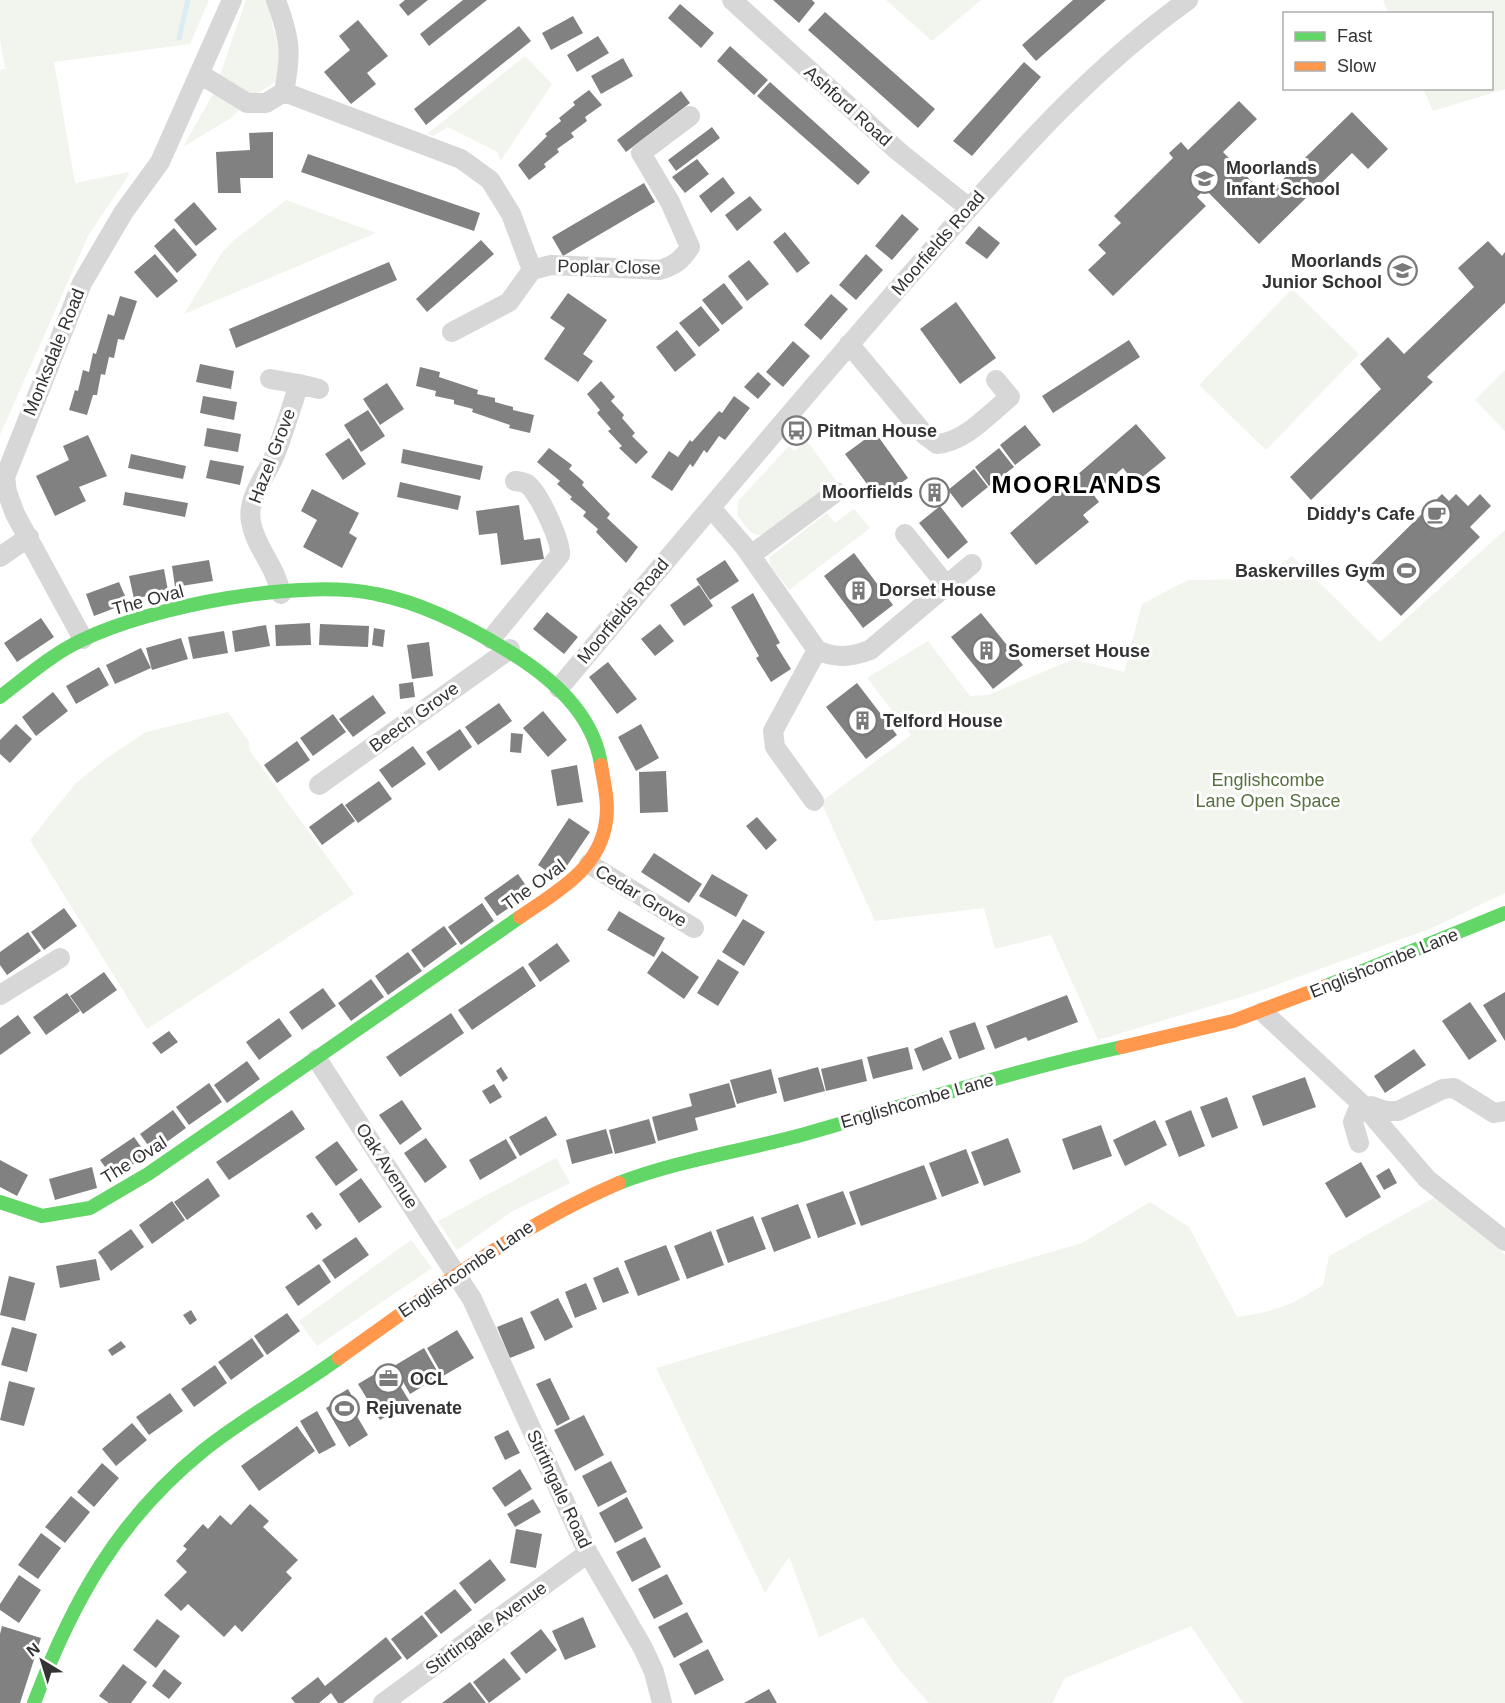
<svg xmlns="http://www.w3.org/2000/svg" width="1505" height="1703" viewBox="0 0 1505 1703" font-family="Arial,sans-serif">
<rect width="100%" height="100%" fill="#fff"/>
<path fill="#f1f5ed" d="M0,0H209L190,44L54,62L75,183L128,172L129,175L89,234L0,435V70L12,67L5,68L0,40Z
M246,0H268L273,28L284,56L279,80L254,95L231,118L183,147L214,92Z
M886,0H981L932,41Z
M1383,0H1505V89L1433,111L1423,89L1492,88V14L1389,13Z
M525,56L552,84L501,160L497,152L448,127L433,136L427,134Z
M286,200L376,233L184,314L221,254L233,241Z
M1292,289L1359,354L1266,450L1199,385Z
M1505,370V431L1475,400Z
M807,441L837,482L767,533C753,541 745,525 737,515L738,501L789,446L794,451Z
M854,509L870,528L789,590L770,565L769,558L827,513L835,523Z
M1505,530V893L1432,928L1254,993L1098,1040L1051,935L995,949L984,908L875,921L821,802L911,735L867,678L928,641L970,696L988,695L1074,659L1124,672L1142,604L1188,580L1270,579L1281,564L1292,556L1380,642Z
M228,712L249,742L250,751L354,894L147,1029L30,840L76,783L107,758L146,732Z
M556,1158L570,1183L511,1212L457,1250L438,1221Z
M1439,1195L1505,1255V1703H1243L1191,1626L1065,1678L1052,1703H929L898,1668L863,1617L819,1637L789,1557L765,1593L656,1368L1082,1243L1150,1202L1189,1227L1237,1317C1275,1311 1291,1306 1323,1285L1329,1256Z
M411,1240L432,1268L317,1346L299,1321Z"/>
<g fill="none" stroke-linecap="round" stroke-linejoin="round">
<path stroke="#ddebf3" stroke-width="5" d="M179,38L188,0"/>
</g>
<path fill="#818181" d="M405,0H428L408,16L399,5Z
M463,0H487L429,46L420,34Z
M773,0H812L815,3L799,23Z
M1073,0H1106L1036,61L1022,45Z
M680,4L714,33L701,48L668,18Z
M825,12L935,109L918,128L808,30Z
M573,16L583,33L551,50L542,33Z
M358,20L388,56L367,73L376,84L351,104L324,72L350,50L339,36Z
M519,26L531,41L426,125L414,109Z
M598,36L609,53L577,72L567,55Z
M730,46L768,80L754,95L717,61Z
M623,58L633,76L601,94L591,76Z
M1024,62L1041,77L972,156L953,141Z
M770,82L870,172L858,185L757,96Z
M589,90L602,105L585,117L587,121L571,133L574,137L557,149L559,152L544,164L546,167L529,180L518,165L547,136L545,134L561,121L559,118L575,105L573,102Z
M681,91L690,103L626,152L617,140Z
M1239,101L1257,119L1223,152L1266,196L1352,112L1388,149L1368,169L1352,153L1259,244L1205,189L1197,197L1206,206L1113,296L1088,270L1106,253L1098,245L1121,223L1114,216L1173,158L1169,153L1181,142L1188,150Z
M712,127L720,138L676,171L668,160Z
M273,132V178H240L241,193H218L216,152L250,150L249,133Z
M308,154L480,213L474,231L301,172Z
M697,159L709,174L685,193L672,177Z
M723,177L735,193L711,213L699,196Z
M644,183L655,202L563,256L552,237Z
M750,196L762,210L737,231L725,215Z
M194,202L217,229L196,246L174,220Z
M902,214L919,229L892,260L875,246Z
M979,226L1000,243L987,259L965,243Z
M174,228L197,255L177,273L154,246Z
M785,232L810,263L797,273L773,242Z
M481,240L494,254L427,312L416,299Z
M1488,241L1502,256L1505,252V303L1427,377L1433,382L1311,500L1290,477L1381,389L1360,364L1388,337L1404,354L1474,287L1458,268Z
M155,254L178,281L157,298L134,272Z
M866,254L883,270L856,300L839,285Z
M749,260L769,284L747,301L728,276Z
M389,262L397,280L236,348L229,329Z
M724,283L743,308L722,325L702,300Z
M568,293L607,320L583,354L593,361L578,382L544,359L565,328L550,318Z
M831,294L848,309L821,340L804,325Z
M120,296L137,301L124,340L118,339L114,358L109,357L105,375L101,374L97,395H93L87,415L69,410L75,390L78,391L83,370L89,372L93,353L96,354L108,314L114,316Z
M956,302L996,358L960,384L920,329Z
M701,306L720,330L699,347L679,323Z
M677,330L696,355L675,372L656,347Z
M1129,340L1140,357L1053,413L1042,396Z
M793,341L810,356L783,387L766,372Z
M200,364L234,371L231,389L196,382Z
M420,367L440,372L439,377L478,390L477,394L495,398V402L513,407V410L534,415L530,433L509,428L510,425L472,412L473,409L454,404V400L435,396L436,391L416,386Z
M758,372L771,384L758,399L744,387Z
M601,381L615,397L611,401L624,415L622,418L635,433L632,436L648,452L636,464L619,448L622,446L608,431L611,429L597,413L600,410L587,394Z
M387,383L404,409L380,425L363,399Z
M203,396L237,402L234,420L200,413Z
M734,396L750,408L725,440L719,436L707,453L704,450L693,467L690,464L672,491L651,477L669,451L678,457L690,440L692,442L719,411L722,413Z
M368,410L385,436L361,452L344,425Z
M1136,424L1166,458L1135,483L1123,468L1093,494L1099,502L1083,515L1089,522L1036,565L1010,533Z
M1025,425L1041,445L1015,465L1000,445Z
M207,428L241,434L238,452L204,446Z
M875,432L908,478L878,499L845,454Z
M88,435L107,476L79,487L86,501L55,516L36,476L69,460L63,446Z
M349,438L366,464L343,480L325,454Z
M549,448L572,465L569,469L584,482L582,485L610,514L607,518L638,547L626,563L596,532L598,529L583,516L586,512L570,499L572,497L557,484L560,481L537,462Z
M999,448L1014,467L989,486L975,467Z
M403,449L483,466L480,480L401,463Z
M131,454L186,466L183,479L128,468Z
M210,460L244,466L240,485L206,478Z
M974,469L988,487L962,508L948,490Z
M936,479L946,492L931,504L921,491Z
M400,482L461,496L458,510L397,497Z
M312,489L359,513L349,533L357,538L342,568L303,547L317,520L301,511Z
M125,492L188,503L185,517L123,505Z
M1442,494L1449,501L1456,494L1468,506L1480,494L1491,506L1470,527L1480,537L1401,616L1360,575Z
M519,505L524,540L540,538L544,559L501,565L497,533L479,535L476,511Z
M940,506L968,542L948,559L919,523Z
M854,553L893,605L863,628L824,576Z
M209,560L213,581L175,587L172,566Z
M725,560L739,581L710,600L696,579Z
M164,569L168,591L134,599L129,576Z
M119,582L128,603L94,616L86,594Z
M699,585L713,606L684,626L670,605Z
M753,593L780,643L776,645L791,669L771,682L756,658L759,656L731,607Z
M547,612L578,637L564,654L533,629Z
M981,613L1023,665L993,689L951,637Z
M41,618L54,637L17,662L4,643Z
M310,623L311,645L276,646L275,625Z
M320,624L369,626L368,647L319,645Z
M660,624L674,641L655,656L641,639Z
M266,625L270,646L235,652L232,631Z
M374,628L385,630L383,647L372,645Z
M224,631L228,653L193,659L188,637Z
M181,638L188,659L152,670L146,648Z
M429,642L433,676L412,679L407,645Z
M141,648L151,668L115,684L106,665Z
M608,662L637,699L617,714L589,677Z
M99,667L109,685L76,704L66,686Z
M413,682L415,697L400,699L399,684Z
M857,683L897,735L866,759L826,707Z
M53,692L68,711L36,736L22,717Z
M373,695L386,713L353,737L339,719Z
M499,703L512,721L478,745L465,727Z
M543,711L567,740L548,757L523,728Z
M333,714L346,732L313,756L300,738Z
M16,724L32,739L10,763L0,754V740Z
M641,724L659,758L636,771L618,737Z
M460,729L472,747L439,771L426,752Z
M511,733L523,734L521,753L510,752Z
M297,741L310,760L277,783L264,765Z
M413,746L426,764L392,788L379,770Z
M577,765L583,802L557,806L551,770Z
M666,771L668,812L640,813L639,772Z
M379,781L392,799L358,823L345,805Z
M342,803L355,821L322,845L309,827Z
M757,817L777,840L766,850L746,826Z
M569,818L590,832L558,879L538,865Z
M654,853L702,884L689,903L641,872Z
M518,874L531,893L497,916L484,898Z
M712,874L748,895L736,917L699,896Z
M482,903L494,921L461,945L448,927Z
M64,908L77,926L44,950L31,932Z
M619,911L665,938L654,957L607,930Z
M743,919L765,932L744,966L722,952Z
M444,926L457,944L424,968L411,950Z
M28,932L41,951L7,975L0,965V952Z
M557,943L570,961L540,982L528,964Z
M662,951L699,977L684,999L647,973Z
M408,952L422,971L388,995L375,976Z
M718,959L739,972L718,1006L697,993Z
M523,966L536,986L472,1030L458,1010Z
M104,972L117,990L83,1014L70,996Z
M371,979L384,997L351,1021L338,1003Z
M323,988L336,1006L302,1030L289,1012Z
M1505,992V1041L1483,1005Z
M67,993L80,1011L46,1035L33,1017Z
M1067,995L1078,1022L1028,1041L1026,1037L995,1049L986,1026Z
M1470,1002L1497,1041L1469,1060L1442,1021Z
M451,1013L464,1033L400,1077L386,1057Z
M18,1015L31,1033L0,1055V1028Z
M279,1018L292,1036L259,1060L246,1042Z
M975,1022L985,1049L959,1059L949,1031Z
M169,1031L178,1042L161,1054L152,1043Z
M942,1037L952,1059L923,1071L914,1049Z
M908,1047L913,1069L873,1079L867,1057Z
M1414,1049L1426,1065L1385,1093L1374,1076Z
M862,1059L867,1081L826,1091L821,1069Z
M247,1061L260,1079L227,1103L214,1085Z
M501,1067L508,1078L503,1082L496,1071Z
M818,1067L825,1091L784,1102L778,1078Z
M771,1069L777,1093L737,1104L730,1080Z
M1305,1077L1316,1107L1263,1126L1252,1096Z
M209,1083L222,1102L189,1125L176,1107Z
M729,1083L736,1107L695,1118L698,1130L658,1141L652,1117L692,1106L689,1094Z
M494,1084L502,1097L490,1104L482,1091Z
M1227,1097L1238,1128L1212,1138L1200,1107Z
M402,1100L422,1129L400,1145L379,1115Z
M173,1110L186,1128L153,1152L140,1134Z
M292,1110L305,1129L229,1180L216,1162Z
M1191,1110L1205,1146L1179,1157L1165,1121Z
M546,1116L557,1135L520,1156L509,1137Z
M649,1119L656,1143L615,1154L609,1130Z
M1155,1120L1167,1145L1125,1166L1113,1140Z
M1101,1125L1112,1156L1073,1170L1062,1139Z
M606,1129L613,1153L572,1164L566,1140Z
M134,1137L147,1155L113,1178L100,1160Z
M426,1138L447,1167L425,1183L404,1153Z
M1008,1138L1021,1172L984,1186L971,1152Z
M506,1139L517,1158L480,1180L469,1160Z
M337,1141L358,1170L336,1186L315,1157Z
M966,1149L979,1183L942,1197L929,1163Z
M0,1160L28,1175L17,1196L0,1187Z
M1361,1162L1381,1197L1346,1218L1325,1183Z
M924,1165L937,1199L861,1226L849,1192Z
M92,1167L97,1188L55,1200L49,1179Z
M1389,1168L1397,1183L1384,1190L1376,1176Z
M208,1178L220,1196L187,1220L174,1202Z
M361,1178L382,1207L359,1223L339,1194Z
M843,1191L856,1224L818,1238L806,1204Z
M172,1201L185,1220L152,1244L139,1225Z
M798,1204L811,1238L774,1252L761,1218Z
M312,1212L322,1225L316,1230L306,1216Z
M753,1216L766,1249L728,1263L716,1230Z
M131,1229L144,1247L111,1271L98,1252Z
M711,1231L724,1265L687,1279L674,1246Z
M356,1237L369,1255L335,1279L322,1260Z
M666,1245L680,1280L638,1296L624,1261Z
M96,1259L100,1280L60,1288L56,1266Z
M319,1264L331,1282L298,1306L285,1287Z
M618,1267L629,1293L603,1303L593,1278Z
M9,1276L35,1283L25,1321L0,1315Z
M586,1283L597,1309L575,1318L565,1292Z
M558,1298L573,1327L545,1341L530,1312Z
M191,1310L197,1320L190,1325L183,1315Z
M287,1313L300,1331L267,1355L254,1336Z
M522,1317L535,1348L510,1358L497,1327Z
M12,1327L37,1334L27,1372L1,1365Z
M457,1330L474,1358L443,1376L427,1348Z
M252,1338L264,1356L231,1380L218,1362Z
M121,1341L126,1347L112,1356L108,1350Z
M424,1348L440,1376L410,1394L394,1366Z
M215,1365L227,1383L194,1407L181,1389Z
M388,1366L410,1402L380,1420L358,1384Z
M550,1378L570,1419L557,1426L536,1384Z
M9,1381L35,1388L24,1426L0,1420Z
M348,1389L360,1410L355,1413L368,1435L349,1447L326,1408L336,1402L333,1398Z
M170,1393L183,1411L149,1435L136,1417Z
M317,1411L336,1445L319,1454L300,1421Z
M584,1415L604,1455L575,1471L554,1430Z
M132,1423L147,1440L116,1466L102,1449Z
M297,1426L315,1451L259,1491L241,1466Z
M508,1430L520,1453L505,1460L494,1437Z
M611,1461L627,1492L598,1507L582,1476Z
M102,1463L119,1478L94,1507L77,1492Z
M520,1469L532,1489L505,1507L492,1488Z
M71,1496L90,1512L65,1543L45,1527Z
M627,1497L643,1528L615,1543L599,1513Z
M533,1499L541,1512L515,1527L507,1514Z
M250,1504L269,1521L263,1527L298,1560L286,1572L292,1578L242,1632L235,1625L224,1637L188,1604L181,1611L164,1595L187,1572L176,1561L187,1549L183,1546L203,1524L208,1529L220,1515L231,1525Z
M516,1529L542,1534L536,1568L510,1563Z
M41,1533L61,1548L38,1579L18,1565Z
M645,1537L661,1567L632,1582L616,1552Z
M490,1559L506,1580L475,1604L459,1583Z
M667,1574L683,1604L654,1619L638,1589Z
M19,1575L41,1590L19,1623L0,1610V1604Z
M455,1589L472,1610L441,1634L424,1613Z
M687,1612L703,1642L674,1658L658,1627Z
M422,1615L438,1636L407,1660L391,1639Z
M583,1617L596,1647L565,1660L552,1631Z
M157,1619L180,1636L156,1668L133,1650Z
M2,1626L41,1638L20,1703H0V1634Z
M541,1629L557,1650L526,1674L510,1653Z
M386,1637L402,1658L343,1703H338L331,1693L319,1703H295L291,1698L318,1677L325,1686Z
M708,1649L724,1680L695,1695L679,1664Z
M504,1658L521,1679L489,1703L473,1682Z
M123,1664L147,1682L131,1703H109L99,1696Z
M164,1669L182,1683L169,1699L152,1686Z
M470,1682L486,1703H442Z
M769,1689L777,1703H744Z"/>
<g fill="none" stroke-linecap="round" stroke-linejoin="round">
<path stroke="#d7d7d7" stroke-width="20" d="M732,0L898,151L969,208
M200,74L247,103H266L284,92C292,51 290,39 276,0
M284,92L461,159L490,180L511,214L532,270L551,265L659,270C674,266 682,260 690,247L670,202L641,153L690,116
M452,332L509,302L532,270
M849,344L925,435L937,444C965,442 989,414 1010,397L996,380
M270,379L299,384
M711,508L744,546L817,650C836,659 851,657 870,650L972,564
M905,534L947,586
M751,555L836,492
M0,557L29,537
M281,594C275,564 256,549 251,522C246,496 269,473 277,450C285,428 292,406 299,384L319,389
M83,639L15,514L7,492L5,477L82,283L123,213L160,162L232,0
M491,639L560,555C561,541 542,501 532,489C527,482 522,482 515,481
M559,688C678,547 796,404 918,266C1002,171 1084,74 1188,0
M319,785L510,649
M814,801L775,747L773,731L817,650
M589,864L694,928
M0,995L60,958
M1263,1012L1365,1107L1427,1179L1505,1241
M317,1059L472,1299L588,1553L643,1648L654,1672L662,1703
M1359,1143L1353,1122L1357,1112L1371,1106L1385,1111H1398L1443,1089L1454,1088L1494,1113L1505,1111
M383,1703L588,1553"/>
<path stroke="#63d668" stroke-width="14" d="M0,697C26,677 52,654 82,640C152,606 300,578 376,594C424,603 473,629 513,654C553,679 594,716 601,765
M1326,986L1505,913
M619,1183C679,1160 743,1151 805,1134C911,1104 1015,1070 1122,1047
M0,1202L42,1216L90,1208L148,1174L520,917
M34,1703C72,1602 118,1519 204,1450C247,1416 295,1390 339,1358"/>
<path stroke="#ff974d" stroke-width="14" d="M520,917C556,892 600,869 606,821C609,803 604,783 601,765
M1122,1047L1233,1021L1326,986
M339,1358C430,1294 516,1227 619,1183"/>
</g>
<defs>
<symbol id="school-ring" viewBox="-11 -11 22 22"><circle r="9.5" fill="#fff" stroke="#7a7a7a" stroke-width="1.5"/><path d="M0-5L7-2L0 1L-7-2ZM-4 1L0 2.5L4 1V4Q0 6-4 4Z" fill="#7a7a7a"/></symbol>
<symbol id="bus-ring" viewBox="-11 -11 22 22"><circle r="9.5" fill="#fff" stroke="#7a7a7a" stroke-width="1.5"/><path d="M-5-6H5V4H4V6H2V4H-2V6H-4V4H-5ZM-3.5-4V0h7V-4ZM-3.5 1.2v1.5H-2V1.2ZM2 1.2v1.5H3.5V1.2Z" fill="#7a7a7a"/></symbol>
<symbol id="building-ring" viewBox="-11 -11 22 22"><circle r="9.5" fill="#fff" stroke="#7a7a7a" stroke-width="1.5"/><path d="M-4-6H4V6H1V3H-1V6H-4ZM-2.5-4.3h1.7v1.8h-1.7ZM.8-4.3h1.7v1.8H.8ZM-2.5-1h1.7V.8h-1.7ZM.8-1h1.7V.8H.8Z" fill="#7a7a7a"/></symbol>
<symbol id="cafe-ring" viewBox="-11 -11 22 22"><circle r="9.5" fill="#fff" stroke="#7a7a7a" stroke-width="1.5"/><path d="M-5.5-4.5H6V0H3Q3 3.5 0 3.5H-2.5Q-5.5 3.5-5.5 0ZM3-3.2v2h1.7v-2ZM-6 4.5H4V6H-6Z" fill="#7a7a7a"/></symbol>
<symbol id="stadium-ring" viewBox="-11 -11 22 22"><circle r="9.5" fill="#fff" stroke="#7a7a7a" stroke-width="1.5"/><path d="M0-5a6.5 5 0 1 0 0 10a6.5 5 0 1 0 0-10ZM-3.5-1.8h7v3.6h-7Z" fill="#7a7a7a"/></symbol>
<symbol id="office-ring" viewBox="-11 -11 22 22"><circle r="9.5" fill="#fff" stroke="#7a7a7a" stroke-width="1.5"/><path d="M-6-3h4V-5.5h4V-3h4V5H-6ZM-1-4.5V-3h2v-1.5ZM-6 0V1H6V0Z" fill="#7a7a7a"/></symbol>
</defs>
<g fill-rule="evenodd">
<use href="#school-ring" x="1188" y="162" width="33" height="33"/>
<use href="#school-ring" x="1386" y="254" width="33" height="33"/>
<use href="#bus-ring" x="780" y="414" width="33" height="33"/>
<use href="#building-ring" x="918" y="476" width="33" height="33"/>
<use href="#cafe-ring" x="1420" y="498" width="33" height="33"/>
<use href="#stadium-ring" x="1390" y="554" width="33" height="33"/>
<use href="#building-ring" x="842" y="574" width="33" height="33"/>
<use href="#building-ring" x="970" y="634" width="33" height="33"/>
<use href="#building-ring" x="846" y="704" width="33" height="33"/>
<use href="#office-ring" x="372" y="1362" width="33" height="33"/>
<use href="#stadium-ring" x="328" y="1392" width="33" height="33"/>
</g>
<g text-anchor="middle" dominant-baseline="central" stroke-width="6" stroke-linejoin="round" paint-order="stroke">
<g font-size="18" fill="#333" stroke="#fff">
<text transform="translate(848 106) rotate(42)">Ashford Road</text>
<text transform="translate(938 243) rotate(-49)">Moorfields Road</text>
<text transform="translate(609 267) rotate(1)">Poplar Close</text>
<text transform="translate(54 352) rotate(-68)">Monksdale Road</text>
<text transform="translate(272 456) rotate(-69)">Hazel Grove</text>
<text transform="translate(148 600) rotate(-15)">The Oval</text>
<text transform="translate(623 611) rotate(-50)">Moorfields Road</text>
<text transform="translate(414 717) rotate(-36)">Beech Grove</text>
<text transform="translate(534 885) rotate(-36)">The Oval</text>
<text transform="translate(641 896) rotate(31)">Cedar Grove</text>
<text transform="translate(1384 963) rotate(-22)">Englishcombe Lane</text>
<text transform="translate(917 1101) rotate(-16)">Englishcombe Lane</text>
<text transform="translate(134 1160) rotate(-32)">The Oval</text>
<text transform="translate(387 1166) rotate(57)">Oak Avenue</text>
<text transform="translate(466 1269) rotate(-34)">Englishcombe Lane</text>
<text transform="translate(559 1489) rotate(65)">Stirtingale Road</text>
<text transform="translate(486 1628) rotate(-36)">Stirtingale Avenue</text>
</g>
<g font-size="18" font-weight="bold" fill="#333" stroke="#fff" text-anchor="start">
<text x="1226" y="168">Moorlands<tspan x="1226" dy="21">Infant School</tspan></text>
<text x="1382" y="261" text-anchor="end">Moorlands<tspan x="1382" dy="21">Junior School</tspan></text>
<text x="817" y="431">Pitman House</text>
<text x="913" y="492" text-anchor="end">Moorfields</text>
<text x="1415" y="514" text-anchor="end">Diddy's Cafe</text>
<text x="1385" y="571" text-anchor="end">Baskervilles Gym</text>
<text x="879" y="590">Dorset House</text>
<text x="1008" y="651">Somerset House</text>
<text x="883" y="721">Telford House</text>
<text x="410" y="1379">OCL</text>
<text x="366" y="1408">Rejuvenate</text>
</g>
<g font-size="18" fill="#56703f" stroke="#fff">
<text x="1268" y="780">Englishcombe<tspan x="1268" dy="21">Lane Open Space</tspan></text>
</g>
<g font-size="24" font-weight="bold" letter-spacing="1.5" fill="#000" stroke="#fff">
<text x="1077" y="484">MOORLANDS</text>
</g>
</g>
<rect x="1283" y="12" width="210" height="78" fill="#ffffff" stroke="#adadad" stroke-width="1.5"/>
<rect x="1295" y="32" width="30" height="9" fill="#63d668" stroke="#adadad" stroke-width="1.5"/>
<text x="1337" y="42" font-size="18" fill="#333333">Fast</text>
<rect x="1295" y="62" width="30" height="9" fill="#ff974d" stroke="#adadad" stroke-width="1.5"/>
<text x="1337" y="72" font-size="18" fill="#333333">Slow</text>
<g transform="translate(42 1661) rotate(322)" stroke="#ffffff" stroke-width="4.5" paint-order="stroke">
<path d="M0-4.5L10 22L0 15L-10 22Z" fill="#333333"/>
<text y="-9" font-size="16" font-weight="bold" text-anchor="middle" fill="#333333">N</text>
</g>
</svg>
